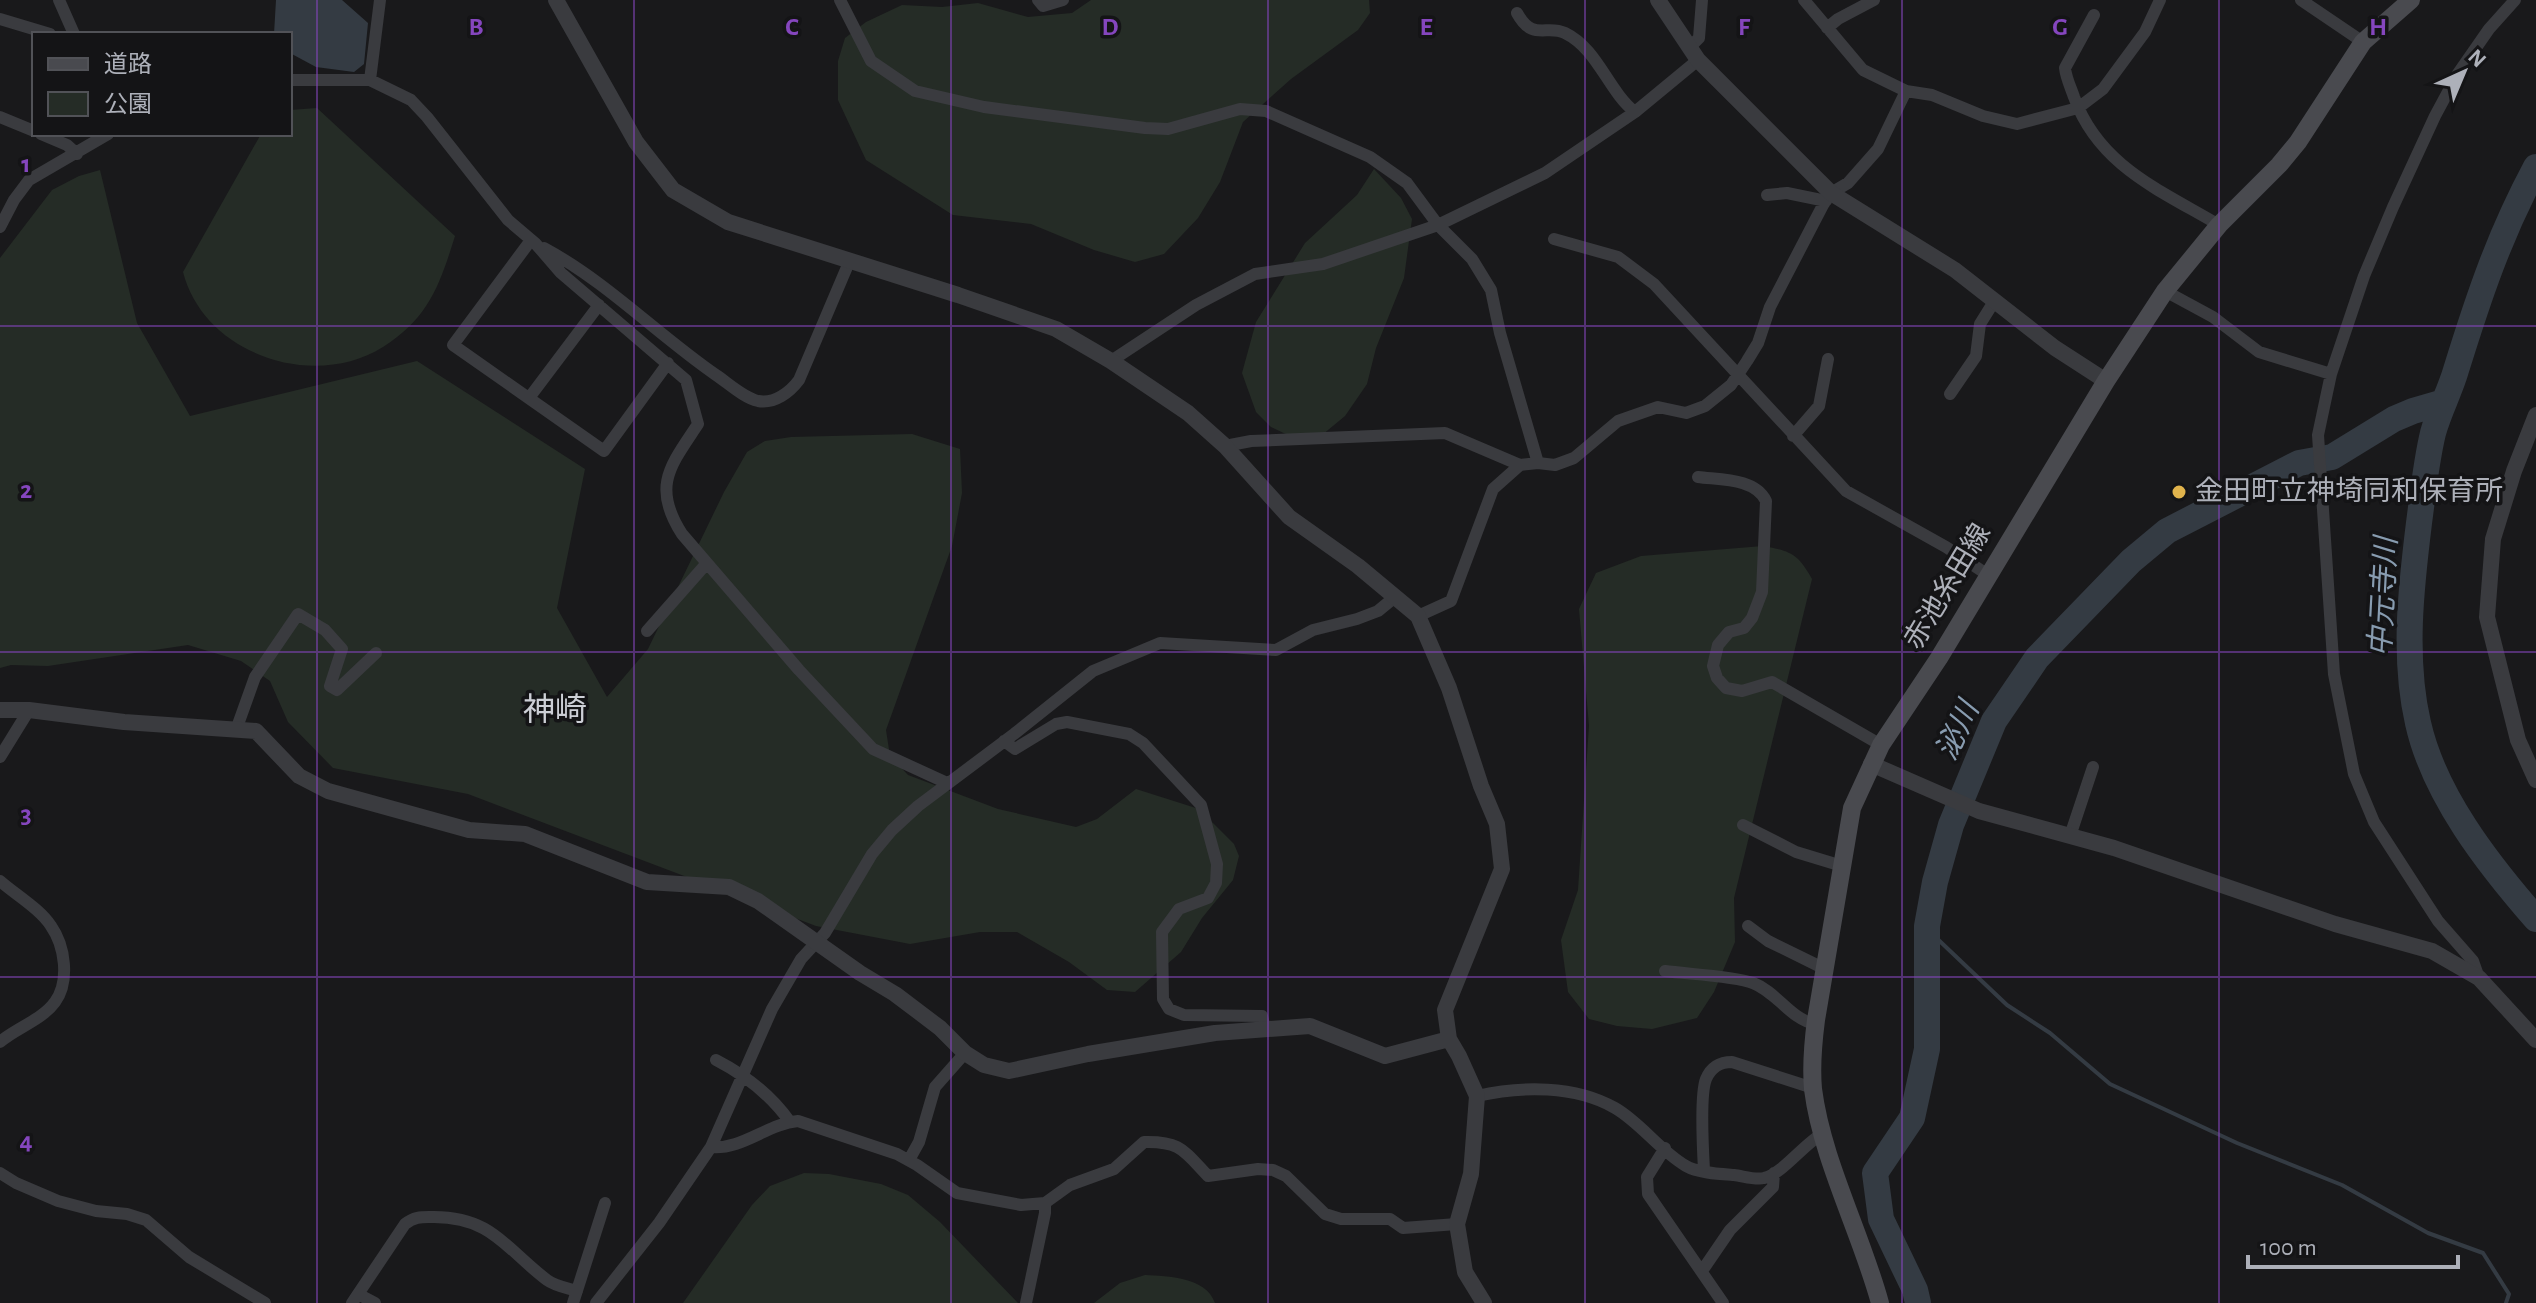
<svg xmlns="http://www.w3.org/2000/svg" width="2536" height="1303" viewBox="0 0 2536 1303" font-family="'Alegreya Sans','Noto Sans JP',sans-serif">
<rect width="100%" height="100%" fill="#19191b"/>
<path fill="#252c26" d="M1091,0H1369L1370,13L1358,30L1291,79L1243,122L1220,182L1198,218L1164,254L1135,262L1094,250L1031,224L953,215L866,160L838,100V61L845,38L866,22L902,5L942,7L978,3L1028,17L1072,13Z
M317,108L455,236C440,284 429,318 383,347C313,391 204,354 183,272L261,134H290V110Z
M1374,169L1401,198L1412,219L1404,278L1376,348L1367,384L1345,416L1322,435L1292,437L1271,427L1256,412L1242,373L1256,322L1305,243L1357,195Z
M100,170L137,323L190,416L417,361L585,469L557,608L607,697L648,649L724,492L747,452L765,441L791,437L912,434L960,449L962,493L952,546L886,730L890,756L908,775L998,809L1076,827L1097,819L1136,789L1199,809L1234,844L1239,856L1233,880L1202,918L1181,952L1135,992L1107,990L1069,962L1017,932H980L910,944L816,926L468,794L333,768L288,722L270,681L241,661L188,645L48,666L11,665L0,668V258L52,190L79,176Z
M1763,546C1791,551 1798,554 1812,579L1734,898L1735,942L1714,992L1697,1018L1652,1029L1617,1026L1589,1019L1568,992L1561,940L1578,890L1589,726L1579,609L1596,573L1641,556Z
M804,1173L829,1174L881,1184L908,1195L940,1222L1018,1303H683L752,1205L770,1186Z
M1145,1275C1168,1276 1206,1277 1215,1303H1094L1120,1283Z"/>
<path fill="#343b43" d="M276,0H342L368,23L364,64L354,72L316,67L290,53V34H274Z"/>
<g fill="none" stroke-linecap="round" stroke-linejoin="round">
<path stroke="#343b43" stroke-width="4" d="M1928,930L2007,1005L2050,1033L2110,1084L2237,1143L2342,1185L2428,1233L2483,1253L2509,1294L2506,1303"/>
<path stroke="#343b43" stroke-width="26" d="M2536,167C2499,236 2479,296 2456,370C2450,391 2439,411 2433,433C2426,462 2423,493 2419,523C2411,588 2403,658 2418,723C2434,795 2488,864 2536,919
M1918,1303L1915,1290L1881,1219L1875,1173L1912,1118L1927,1049V926L1935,882L1951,825L1994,721L2037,658L2131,561L2167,531L2299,463L2332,457L2394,419L2413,411L2444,402"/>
<path stroke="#3a3b3f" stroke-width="12" d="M59,0L74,34
M840,0L871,61L915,91L984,107L1145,128L1168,129L1240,109L1266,111L1370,157L1407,183L1438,225L1472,259L1491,290L1500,333L1538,463
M1038,0L1043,6L1063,0
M1804,0L1863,70L1906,91L1932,95L1983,116L2017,124L2078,108L2103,89L2145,32L2160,0
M2301,0L2363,42
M1517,13C1533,42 1546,24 1565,33C1598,49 1608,91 1635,112
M2094,15L2065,68C2066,78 2071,88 2074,97C2099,166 2160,190 2219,225
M0,19L50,34
M1827,28L1838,19L1874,0
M1689,48L1699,38L1702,0
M290,80H370L411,100L427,117L508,220L535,243L561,273L686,380L698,424C671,465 651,486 682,534L799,670L873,749L947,783
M370,80L380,0
M0,117L34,131
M41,134L67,145L77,154
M1767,195L1787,193L1826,201
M0,227L14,200L29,180L108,134
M1554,239L1618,257L1654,284L1846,491L1946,547L1988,575
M531,240L453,345L604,451L668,363
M544,248C607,282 658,335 716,375C728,383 744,398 758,401C775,404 790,392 799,380L850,260
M2165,291L2213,317L2259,352L2331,374
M1111,361L1196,305L1255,274L1323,264L1438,225L1545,173L1635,112L1698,60
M1950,394L1976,356L1980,324L1995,300
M529,398L599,305
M1793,436L1819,406L1828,359
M1225,446L1251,441L1445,433L1520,465L1538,463L1555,465L1574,458L1618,421L1658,407L1686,413L1705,406L1731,385L1747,361L1758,343L1770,307L1823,205L1831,193L1848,183L1878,149L1906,91
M1698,477C1720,480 1755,478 1766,501L1762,592L1752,618L1744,628L1729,632L1718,645L1713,666L1717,678L1726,688L1742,691L1772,682L1881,745
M1418,616L1451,601L1493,489L1520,465
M647,631L707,563
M236,730L255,677L298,614L325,630L342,649L330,686L337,690L376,653
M1004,741L1015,749L1056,724L1067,722L1129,734L1143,743L1201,805L1217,864L1216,883L1208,898L1179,909L1162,932L1163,999L1169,1009L1184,1015L1262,1016L1265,1029
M0,757L29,710
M1743,825L1796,852L1842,866
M2070,836L2093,767
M0,881C16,895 40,909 51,926C65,946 70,981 55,1002C42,1020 16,1028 0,1042
M1748,926L1768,941L1825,969
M1665,971C1687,974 1734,976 1753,983C1777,992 1790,1019 1815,1024
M2479,978L2473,961L2438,921L2374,822L2354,774L2334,674L2318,435L2331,374L2364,276L2393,207L2435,116L2457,75L2489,29L2515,0
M716,1060C745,1075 771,1095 790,1122
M1477,1096C1521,1086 1575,1085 1615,1108C1641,1123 1660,1151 1686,1166C1698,1173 1720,1174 1734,1175C1743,1176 1755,1180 1764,1178C1781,1175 1804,1144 1822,1134
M711,1147C742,1150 767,1124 798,1121L897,1154L917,1165L957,1193L1021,1205L1045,1203L1070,1185L1114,1169L1144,1142C1181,1141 1184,1151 1208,1176L1258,1169L1273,1170L1286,1176L1325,1214L1341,1219H1390L1403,1228L1457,1224
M1665,1148L1647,1177L1648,1194L1723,1303
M909,1160L919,1142L935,1087L965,1053
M1704,1170C1703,1152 1700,1094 1706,1079C1711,1067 1720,1062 1732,1062L1813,1088
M0,1173L16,1183L58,1201L96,1211L127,1214L146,1220L189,1257L265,1303
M1702,1271L1730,1230L1773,1187L1774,1173
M358,1294L375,1303
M352,1303L405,1224C415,1216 422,1217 434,1217C492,1217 506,1249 547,1280C555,1286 567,1288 577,1291
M573,1303L605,1203
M596,1303L659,1223L711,1147L772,1009L801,959L825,933L872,854L892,830L918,806L1014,734L1093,671L1160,643L1276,650L1313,630L1357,619L1378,611L1395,597
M1026,1303L1045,1213V1203"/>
<path stroke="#3a3b3f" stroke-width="16" d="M556,0L636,142L673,190L728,222L958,295L1056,329L1111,361L1188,413L1225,446L1289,517L1358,566L1418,616L1449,688L1481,786L1497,824L1502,869L1445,1010L1449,1039L1459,1056L1477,1096L1471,1174L1457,1224L1465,1272L1484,1303
M1658,0L1698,60L1831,193L1955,270L2055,348L2106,381
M2536,415L2514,471L2493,539L2487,617L2518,740L2536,780
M0,710H29L124,722L256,731L299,776L328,791L469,830L525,834L647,882L729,887L758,901L860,973L895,994L940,1028L965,1053L984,1065L1009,1071L1088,1054L1215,1033L1310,1026L1385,1056L1449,1039
M1871,764L1979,811L2114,848L2335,924L2432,951L2479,978L2536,1040"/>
<path stroke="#494a4f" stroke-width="18" d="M1880,1303C1861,1233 1822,1160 1813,1089C1811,1066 1813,1043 1816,1020L1852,808L1881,745L1939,658L2106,381L2165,291L2219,225L2279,165L2298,142L2363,42L2411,0"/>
</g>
<path fill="none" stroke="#8546be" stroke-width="2" stroke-opacity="0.55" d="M317,0V1303M634,0V1303M951,0V1303M1268,0V1303M1585,0V1303M1902,0V1303M2219,0V1303M0,326H2536M0,652H2536M0,977H2536"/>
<circle fill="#e0b34c" stroke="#141416" stroke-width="3" cx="2179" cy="492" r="8"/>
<g text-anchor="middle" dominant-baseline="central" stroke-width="7" stroke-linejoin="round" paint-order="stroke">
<g font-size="28" fill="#adb0b9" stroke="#141416" text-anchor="start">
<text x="2195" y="492">金田町立神埼同和保育所</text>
</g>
<g font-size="28" fill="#adb0b9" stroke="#141416">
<text transform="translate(1948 587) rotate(-59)">赤池糸田線</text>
</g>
<g font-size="30" font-style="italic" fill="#889cb0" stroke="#141416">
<text transform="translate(2384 597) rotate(-87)">中元寺川</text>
<text transform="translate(1958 731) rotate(-65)">泌川</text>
</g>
<g font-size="32" fill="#cdcfd6" stroke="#141416">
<text x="555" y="710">神崎</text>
</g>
</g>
<g font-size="26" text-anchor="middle" font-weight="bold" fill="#8546be" stroke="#141416" stroke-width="7" stroke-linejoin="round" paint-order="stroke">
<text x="476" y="35">B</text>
<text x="792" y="35">C</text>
<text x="1110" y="35">D</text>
<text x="1426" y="35">E</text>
<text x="1744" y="35">F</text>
<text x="2060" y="35">G</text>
<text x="2378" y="35">H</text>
<text x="26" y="172">1</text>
<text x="26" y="498">2</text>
<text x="26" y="823">3</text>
<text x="26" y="1149">4</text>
</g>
<rect x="32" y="32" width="260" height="104" fill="#141416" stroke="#515257" stroke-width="2"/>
<rect x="48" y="58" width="40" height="12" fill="#494a4f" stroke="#515257" stroke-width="2"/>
<text x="104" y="72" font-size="24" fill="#adb0b9">道路</text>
<rect x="48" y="92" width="40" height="24" fill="#252c26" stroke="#515257" stroke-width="2"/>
<text x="104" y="112" font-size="24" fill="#adb0b9">公園</text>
<g transform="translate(2464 72) rotate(44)" stroke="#141416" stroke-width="6" paint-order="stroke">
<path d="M0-6L14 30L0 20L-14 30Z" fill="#adb0b9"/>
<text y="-12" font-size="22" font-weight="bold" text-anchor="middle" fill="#adb0b9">N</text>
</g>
<path d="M2248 1255v12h210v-12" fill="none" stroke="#adb0b9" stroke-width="4"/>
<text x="2260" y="1255" font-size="24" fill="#adb0b9" stroke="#141416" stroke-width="6" paint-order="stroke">100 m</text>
</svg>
